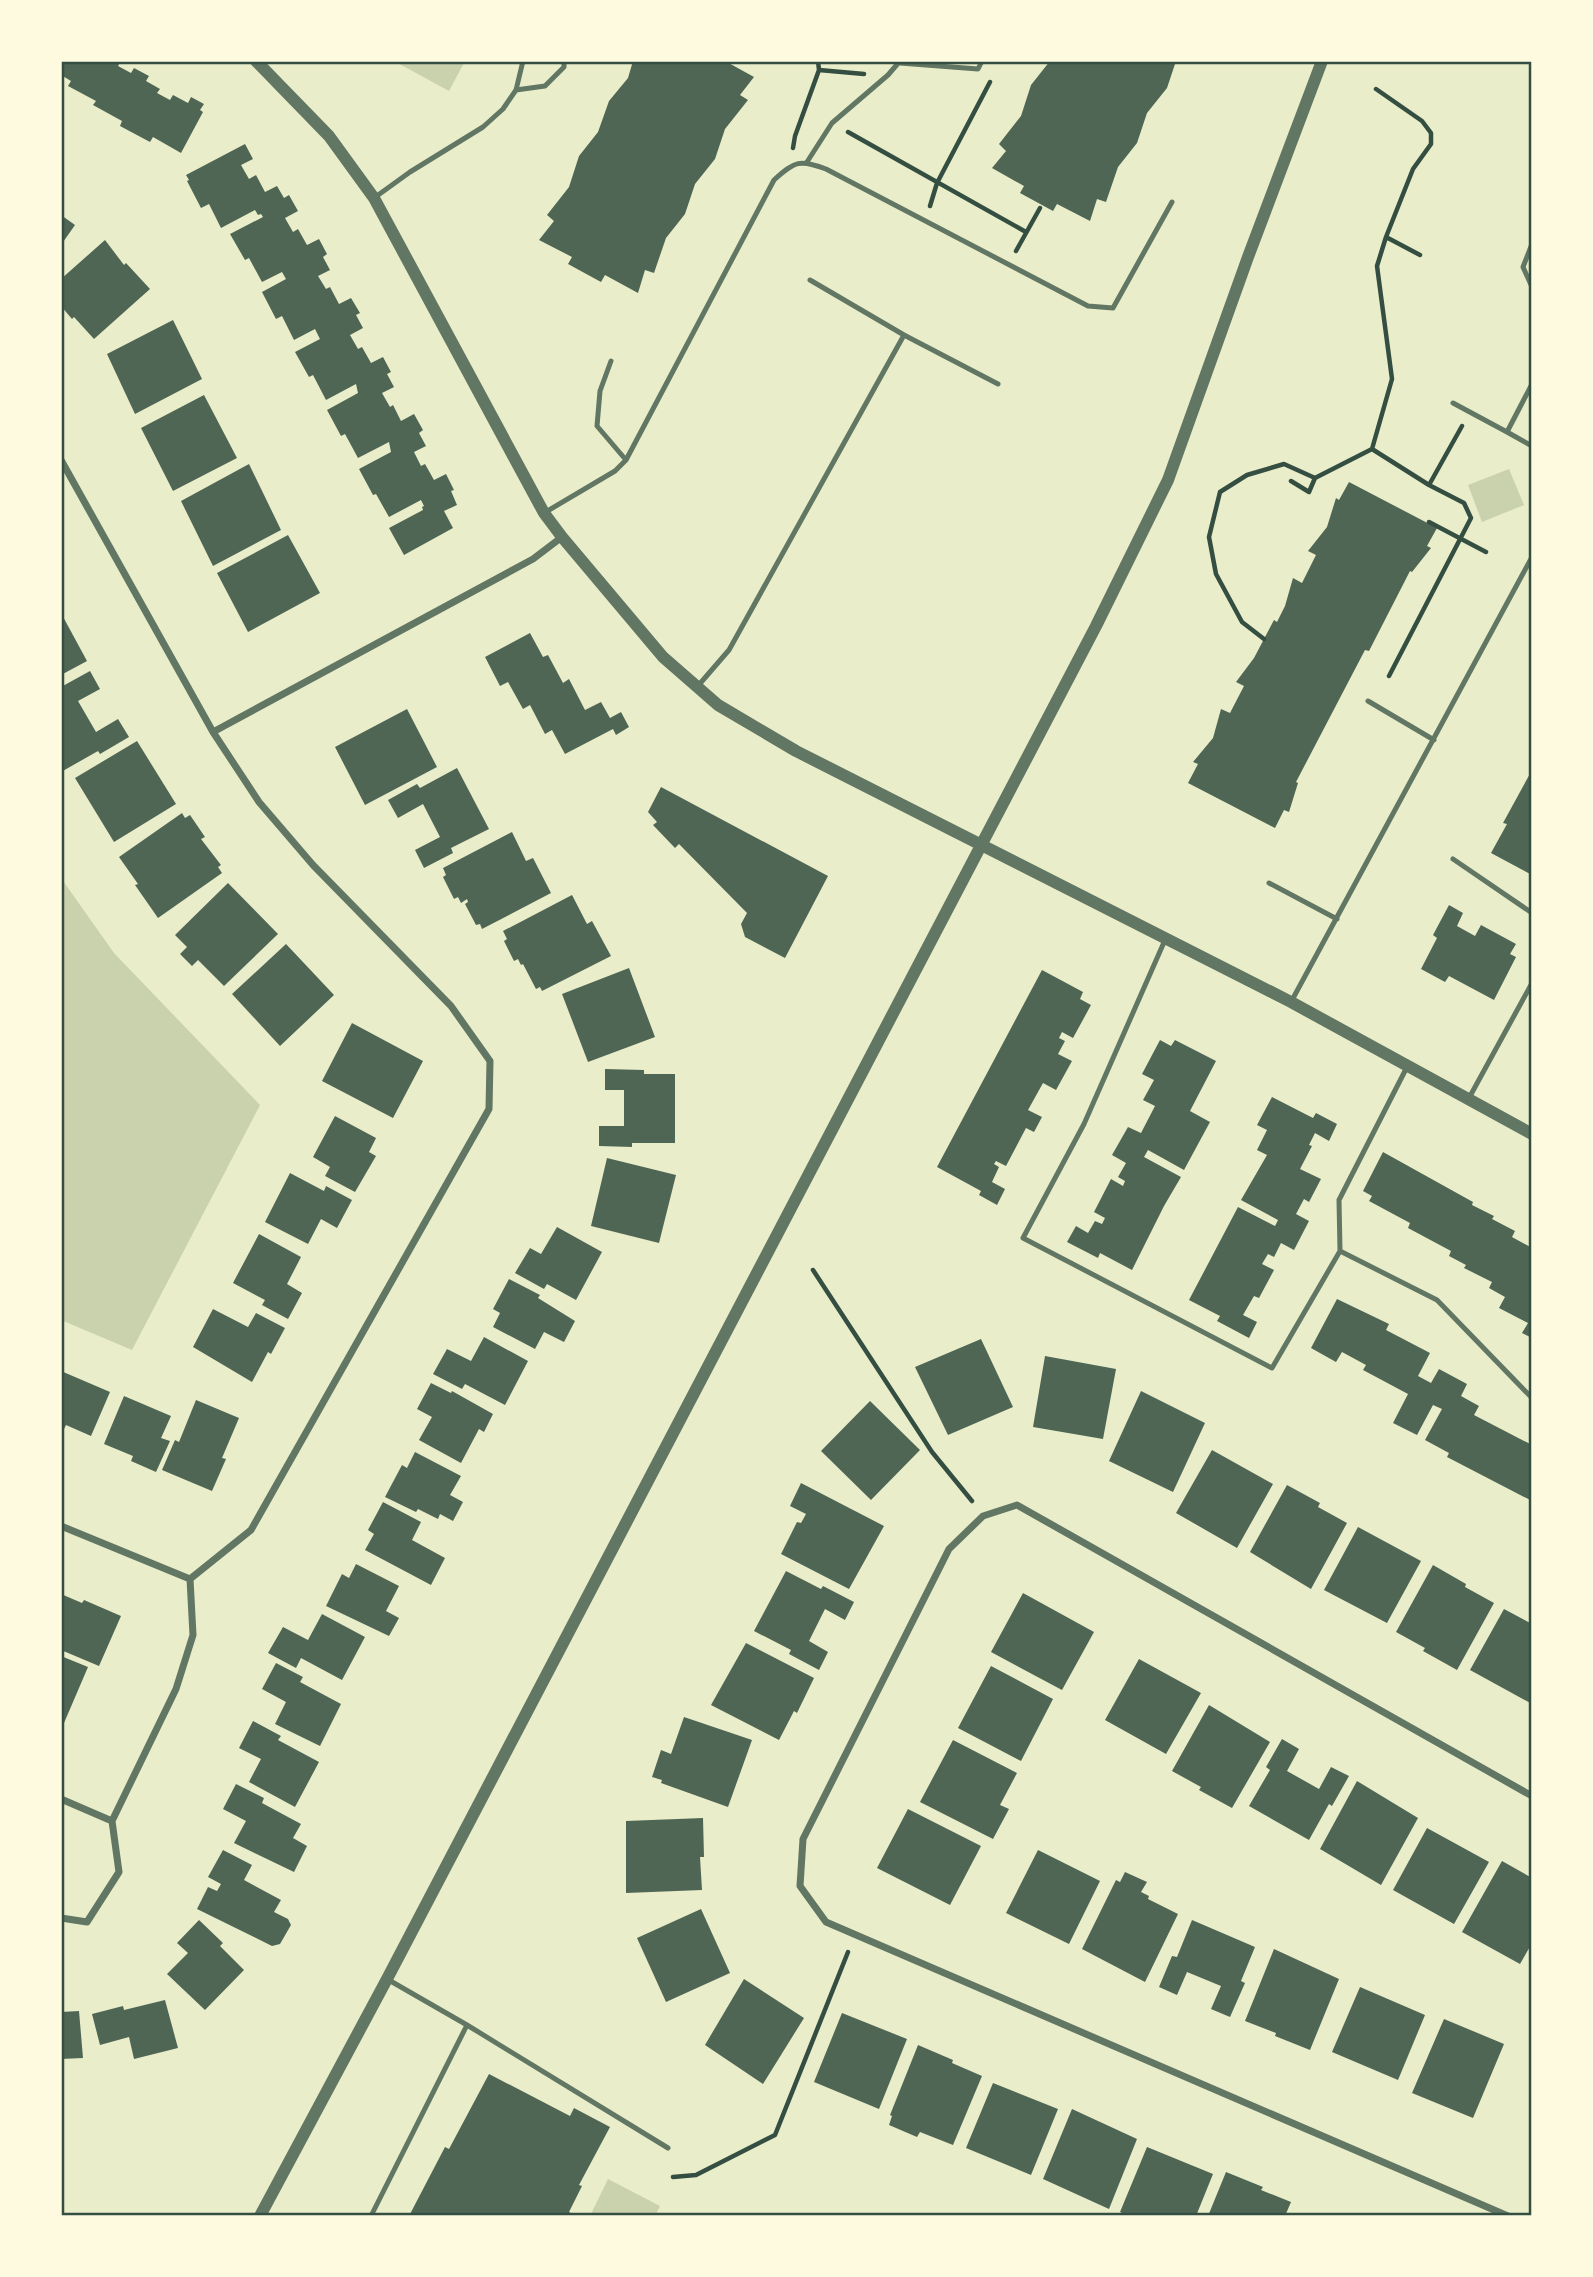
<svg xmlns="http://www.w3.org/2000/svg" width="1593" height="2277" viewBox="0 0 1593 2277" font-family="'Fira Sans',sans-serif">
<rect width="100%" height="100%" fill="#e9edc9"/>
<path fill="#cad2ad" d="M394,61H465L449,91Z
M1509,469L1524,505L1482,522L1468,485Z
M61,878L114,953L260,1105L132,1350L61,1320Z
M608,2179L660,2206L655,2216H590Z"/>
<path fill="#4f6655" d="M61,61H121L118,66L131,73L134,68L149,76L146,81L160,89L157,93L170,100L173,95L188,103L191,97L204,104L200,110L203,112L181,153L153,137L150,142L120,126L122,121L93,105L96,101L68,86L71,81L61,75Z
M633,61H725L754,77L740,95L748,100L725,129L715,159L695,184L685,214L666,238L654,273L645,270L638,293L605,275L601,282L568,264L572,257L539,240L554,221L547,215L569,187L579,156L598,132L609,101L628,78Z
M1050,61H1176L1167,88L1147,113L1137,143L1118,167L1106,202L1097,199L1090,221L1057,204L1053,211L1020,193L1024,186L992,168L1006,151L999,144L1021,116L1031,85Z
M245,144L253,159L241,165L249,179L256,175L265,192L277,186L284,198L289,195L298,211L285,218L293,232L298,229L307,245L319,239L327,254L323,257L330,270L318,276L326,289L330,287L339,304L351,298L360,313L356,315L363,328L350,335L358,349L362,347L371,363L383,357L391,372L387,374L394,387L382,393L390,407L393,405L401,421L414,414L423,430L419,433L426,446L414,452L421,466L425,464L434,480L446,474L454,490L451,491L457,505L444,511L453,528L404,555L389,528L423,510L422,507L424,506L421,500L389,517L376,494L373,495L359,469L391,452L389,442L358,458L345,434L341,436L327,410L358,393L356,384L326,400L313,375L309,377L295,352L320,339L315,329L294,340L282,316L276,319L262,292L286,279L282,272L262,282L249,258L245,260L230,234L263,217L261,214L258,215L255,210L221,228L209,204L201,208L187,181L189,180L186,175Z
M61,215L75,225L61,245Z
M105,240L124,265L126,263L150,289L94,339L74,317L72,319L61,306V279Z
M173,320L202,379L135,414L107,354Z
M204,395L237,458L173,491L141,428Z
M249,464L281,530L213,566L181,501Z
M1349,482L1437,528L1427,546L1431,548L1412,572L1410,571L1369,651L1365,650L1296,782L1298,783L1289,812L1284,810L1275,828L1188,783L1198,764L1193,762L1213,738L1221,709L1230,713L1244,686L1236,682L1254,658L1274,620L1277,622L1285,606L1293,578L1302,583L1316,555L1308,551L1327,527L1336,498L1339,500Z
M288,535L320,593L248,632L217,573Z
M61,613L87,661L61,675Z
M530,633L543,657L548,655L563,683L569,679L585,710L601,702L610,718L621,712L629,727L616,735L613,729L565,754L552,730L545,734L530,705L523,709L508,682L500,686L485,657Z
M90,671L100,689L78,701L96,732L118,719L129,737L100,754L98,751L61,772V692L63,691L61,687Z
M407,709L437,767L365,805L335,747Z
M137,741L176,804L114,842L75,778Z
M457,768L489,829L451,848L453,853L424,868L415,850L440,837L423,804L398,818L388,800L417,784L420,788Z
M1532,770V875L1491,853L1507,824L1503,823Z
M661,787L828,876L785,958L745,937L741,924L747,913L679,844L675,848L653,825L657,822L648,812Z
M182,813L185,818L190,815L205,837L201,839L221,865L218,867L222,873L158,918L135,885L138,884L119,857Z
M512,832L526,861L533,858L551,893L482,929L480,924L476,925L465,904L468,902L467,899L461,903L458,897L454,899L443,877L446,875L443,868Z
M228,883L278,934L224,986L198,960L192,966L180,954L187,947L175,935Z
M572,895L587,924L592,921L611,956L542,991L540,987L536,989L523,964L521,965L518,959L514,961L504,941L507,939L503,931Z
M1449,905L1463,913L1457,926L1475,936L1481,925L1516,944L1510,954L1516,957L1494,1000L1449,976L1445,982L1421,969L1437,938L1433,935Z
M286,944L334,995L280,1046L232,994Z
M629,968L655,1037L588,1062L562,994Z
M1042,970L1083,992L1080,999L1091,1005L1073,1038L1062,1032L1059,1038L1065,1041L1058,1054L1072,1061L1056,1090L1043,1083L1028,1110L1042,1117L1034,1132L1026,1128L1006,1166L996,1161L994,1164L999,1167L992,1182L1005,1189L997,1205L979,1195L981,1191L937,1167Z
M352,1023L423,1061L393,1118L322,1081Z
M1160,1040L1171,1046L1175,1040L1216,1061L1190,1111L1210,1122L1184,1170L1148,1150L1144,1157L1181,1177L1164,1206L1132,1270L1100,1253L1098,1258L1067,1242L1076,1226L1088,1233L1095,1221L1102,1224L1105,1218L1094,1212L1111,1179L1123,1186L1125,1181L1118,1177L1126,1163L1112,1155L1128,1127L1141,1133L1155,1106L1143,1100L1154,1080L1142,1074Z
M605,1069L644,1070V1074H675V1143H632V1147L599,1146V1126H624V1090H605Z
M1272,1097L1313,1118L1316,1113L1337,1124L1329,1141L1315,1133L1309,1145L1312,1146L1300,1169L1321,1179L1309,1202L1304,1199L1296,1214L1309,1221L1294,1250L1281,1243L1274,1257L1268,1254L1262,1264L1274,1270L1259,1298L1254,1296L1243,1315L1257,1322L1249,1338L1217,1321L1220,1316L1189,1300L1238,1207L1275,1226L1278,1220L1241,1200L1267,1155L1257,1150L1267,1130L1257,1125Z
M335,1116L376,1138L369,1152L376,1156L355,1192L325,1176L330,1167L313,1157Z
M1383,1152L1473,1202L1472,1205L1494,1216L1492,1219L1515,1231L1512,1237L1532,1248L1529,1256L1532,1258V1338L1522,1333L1528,1323L1499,1308L1505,1297L1489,1288L1492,1282L1464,1268L1466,1265L1449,1256L1451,1251L1408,1228L1410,1223L1369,1201L1372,1196L1363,1191Z
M607,1158L676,1175L659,1243L591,1226Z
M290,1173L324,1191L326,1186L352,1200L337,1228L321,1219L308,1244L265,1222Z
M557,1227L602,1252L576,1300L547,1284L544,1289L515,1273L530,1248L541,1254Z
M259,1234L301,1257L287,1284L302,1293L288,1319L262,1305L265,1300L233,1283Z
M509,1279L540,1295L538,1298L575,1321L564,1342L544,1332L535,1349L493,1327L500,1313L493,1309Z
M1337,1299L1389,1324L1386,1330L1430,1353L1418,1376L1431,1383L1439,1369L1467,1384L1461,1396L1479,1406L1474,1415L1532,1445V1501L1447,1457L1449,1453L1425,1440L1442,1409L1433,1405L1417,1435L1393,1423L1408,1394L1363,1370L1366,1365L1342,1352L1336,1362L1311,1348Z
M213,1309L248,1327L256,1313L285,1328L271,1354L268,1352L252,1382L193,1347Z
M484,1337L528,1361L505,1405L465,1384L462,1389L433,1374L447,1349L471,1361Z
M981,1339L1013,1407L948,1435L915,1367Z
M1045,1356L1116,1369L1103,1439L1033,1427Z
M61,1371L110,1392L91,1436L66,1425L61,1435Z
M431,1383L451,1393L452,1391L493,1414L484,1432L479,1429L461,1463L419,1440L432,1417L417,1409Z
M1141,1391L1205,1423L1173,1492L1109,1461Z
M124,1396L171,1416L161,1438L170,1441L156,1472L131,1461L133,1456L104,1444Z
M196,1400L239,1418L222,1458L226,1459L212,1491L162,1470L175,1440L179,1442Z
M870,1401L920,1450L871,1500L821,1451Z
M1212,1450L1273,1484L1237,1548L1176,1513Z
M415,1452L461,1476L450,1495L463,1502L453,1521L440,1514L438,1519L418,1509L416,1512L385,1497L402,1465L407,1468Z
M801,1483L884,1526L849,1589L781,1554L797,1522L801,1523L806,1514L790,1506Z
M1287,1485L1320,1503L1318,1507L1347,1523L1311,1589L1250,1552Z
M383,1502L421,1522L412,1540L445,1558L431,1585L365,1550L374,1534L368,1530Z
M1358,1527L1421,1561L1387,1623L1324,1590Z
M356,1564L399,1586L386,1611L399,1618L389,1636L326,1606L342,1574L349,1578Z
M1433,1565L1466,1584L1465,1587L1494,1603L1457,1670L1423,1651L1425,1648L1396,1632Z
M786,1571L821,1589L823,1586L854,1602L845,1620L825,1609L809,1641L828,1652L819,1670L789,1654L791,1650L754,1631Z
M1023,1593L1094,1632L1062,1690L991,1652Z
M61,1594L82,1603L84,1600L121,1616L99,1666L61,1650L63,1645L61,1644Z
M1504,1609L1532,1624V1704L1470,1670Z
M322,1614L365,1637L342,1680L301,1658L296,1668L268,1653L283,1627L308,1640Z
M746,1643L814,1678L797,1713L794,1711L779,1740L711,1705Z
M61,1656L88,1667L64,1723L61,1722Z
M1139,1659L1201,1693L1166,1754L1105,1720Z
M276,1663L303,1677L300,1682L341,1704L320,1746L275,1724L286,1702L262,1689Z
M991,1666L1053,1699L1021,1761L958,1728Z
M1209,1705L1270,1742L1232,1808L1199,1790L1201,1787L1172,1771Z
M684,1717L752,1740L728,1807L661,1783L662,1780L652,1777L661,1750L671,1754Z
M253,1721L281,1736L278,1740L319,1762L295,1807L249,1782L261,1759L239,1748Z
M1282,1739L1299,1749L1287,1771L1319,1789L1331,1767L1349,1776L1332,1806L1329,1804L1309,1840L1249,1806L1270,1770L1266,1767Z
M953,1740L1017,1773L1000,1805L1009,1809L993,1839L920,1802Z
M1357,1781L1418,1818L1381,1885L1320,1849Z
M236,1784L264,1798L262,1803L301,1824L293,1838L307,1846L294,1872L234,1843L246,1821L223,1809Z
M908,1809L981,1846L950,1905L877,1868Z
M703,1818L704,1857H700L702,1890L626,1893V1821Z
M1427,1828L1489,1862L1454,1924L1393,1890Z
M223,1850L252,1865L244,1880L281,1900L274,1912L288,1919L291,1925L280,1944L272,1946L197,1909L208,1887L217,1891L221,1884L208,1877Z
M1038,1850L1100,1881L1069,1944L1006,1913Z
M1502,1861L1532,1878V1943L1520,1964L1462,1932Z
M1125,1872L1147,1882L1141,1892L1149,1896L1148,1899L1178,1914L1145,1982L1082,1949L1116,1880L1120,1882Z
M701,1909L730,1973L666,2002L637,1938Z
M199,1920L223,1943L220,1946L244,1970L205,2010L167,1974L188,1953L177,1943Z
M1192,1920L1255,1947L1241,1981L1245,1983L1230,2017L1211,2009L1221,1986L1187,1972L1177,1995L1159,1987L1172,1956L1177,1957Z
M1274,1949L1339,1979L1310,2050L1275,2036L1276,2033L1245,2021Z
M744,1979L804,2018L763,2084L705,2045Z
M1360,1987L1425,2015L1398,2080L1332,2052Z
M165,2000L178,2048L134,2059L129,2037L100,2045L92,2014L123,2006L124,2010Z
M79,2011L83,2058L61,2059V2012Z
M842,2013L907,2039L879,2109L814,2082Z
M1444,2019L1504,2044L1473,2118L1412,2093Z
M918,2045L953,2060L952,2063L982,2076L953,2145L920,2132L917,2137L889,2125L892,2116L890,2115Z
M489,2074L570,2116L574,2108L610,2127L579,2185L582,2186L569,2212L576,2216H409L445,2147L449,2149Z
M993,2083L1058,2109L1031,2175L966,2148Z
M1072,2109L1137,2139L1109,2209L1043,2179Z
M1147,2147L1213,2174L1196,2216H1128L1120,2212Z
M1226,2172L1263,2187L1261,2190L1291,2202L1285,2216H1208Z"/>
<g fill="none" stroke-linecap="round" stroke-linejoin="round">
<path stroke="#344e41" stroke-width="4.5" d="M818,61L819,70
M848,132L1026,232
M793,148L795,136L819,70L864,74
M930,206L937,183L990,82
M1386,237L1420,255
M1016,251L1040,208
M1372,449L1392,379L1377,266L1386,237L1413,169L1431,144V133L1422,121L1376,89
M1291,481L1309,492L1315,478
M1429,522L1486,552
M1264,639L1242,622L1216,574L1209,537L1220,492L1247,475L1284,464L1315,478L1372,449L1429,485
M1389,676L1471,518L1464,503L1429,485L1462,426
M813,1270L932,1452L972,1501
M673,2177L696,2175L775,2135L848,1952"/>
<path stroke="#617663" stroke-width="5" d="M900,63L978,69L982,61
M516,90L545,86L564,67V61
M807,162L832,123L888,75L900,61
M374,198L410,172L483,127L503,109L516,90L523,61
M1532,244L1523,267L1532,287
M810,280L904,335
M611,361L600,391L597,426L626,460
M1532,384L1507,432L1532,446
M1453,403L1507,432
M544,513L615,471L626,460L774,180C795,161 800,159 826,169L1088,306L1113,308L1172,202
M697,687L729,650L904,335L998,384
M1368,701L1434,740
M1453,859L1532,913
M1269,883L1337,919
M1165,940L1084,1124L1023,1238L1272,1368L1340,1251L1437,1300L1532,1398
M1291,1002L1532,557
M1469,1098L1532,983
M1340,1251L1339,1200L1407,1067
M387,1979L467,2025L668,2148
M371,2216L467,2025"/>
<path stroke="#617663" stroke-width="7" d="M61,460L213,732L259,802L313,865L451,1006L490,1061L489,1109L251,1530L190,1579L61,1526
M213,732L533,559L562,537
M61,1799L112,1821
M61,1918L87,1922L119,1872L112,1821L176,1689L193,1635L190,1579
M1508,2216L826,1922L800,1886L803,1839L949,1549L983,1516L1017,1505L1532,1796"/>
<path stroke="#617663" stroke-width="12" d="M256,61L329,136L374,198L544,513L562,537L663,657L718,705L796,751L1291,1002L1532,1134
M260,2216L387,1979L1096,626L1168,480L1248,257L1322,61"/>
</g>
<rect width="1593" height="2277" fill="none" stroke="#fefae0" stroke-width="126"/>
<rect x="63" y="63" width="1467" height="2151" fill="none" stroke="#344e41" stroke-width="2.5"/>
</svg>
